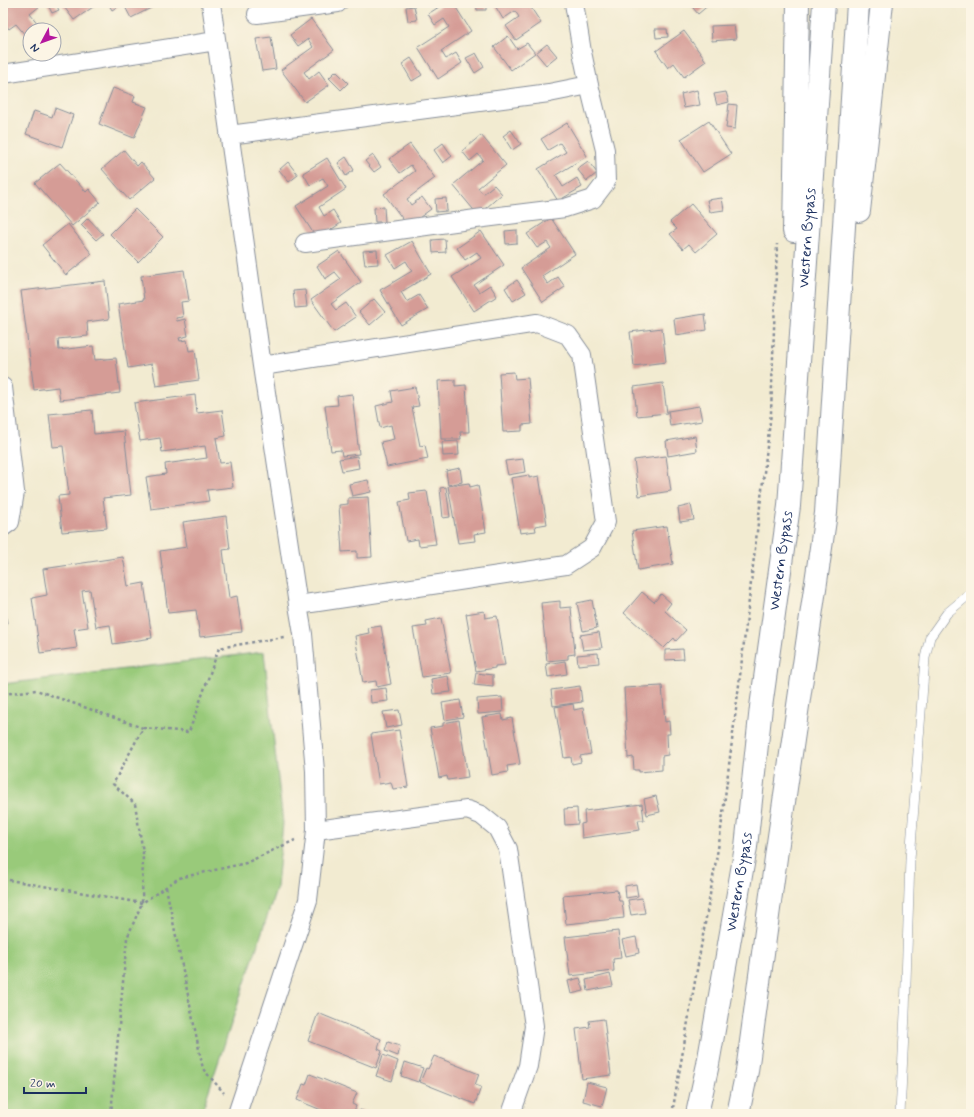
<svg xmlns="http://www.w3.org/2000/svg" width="974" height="1117" viewBox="0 0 974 1117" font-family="Mynerve,sans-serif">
<rect width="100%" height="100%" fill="#fcf5e5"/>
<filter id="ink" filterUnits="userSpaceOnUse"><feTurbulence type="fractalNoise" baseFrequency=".025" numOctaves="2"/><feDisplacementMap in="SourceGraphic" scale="8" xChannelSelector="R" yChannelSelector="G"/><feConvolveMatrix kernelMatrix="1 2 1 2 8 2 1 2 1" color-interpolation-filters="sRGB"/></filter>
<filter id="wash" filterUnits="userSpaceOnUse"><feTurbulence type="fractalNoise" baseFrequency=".012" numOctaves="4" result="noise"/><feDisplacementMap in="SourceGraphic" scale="16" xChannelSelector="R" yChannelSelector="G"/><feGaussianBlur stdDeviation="0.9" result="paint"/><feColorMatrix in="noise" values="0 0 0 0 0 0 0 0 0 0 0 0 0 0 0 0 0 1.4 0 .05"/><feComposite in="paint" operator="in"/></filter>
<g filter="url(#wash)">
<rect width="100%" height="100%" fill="#f2ebd1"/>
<path fill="#99ca7a" stroke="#5a7c6c" d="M264,652L283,823L277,887L201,1114H3V684Z"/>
<g id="blocks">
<path fill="#d59c96" d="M3,3H38L40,6L30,14L39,25L33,30H30V33L26,36L16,24L9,29L3,22Z
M47,3H55L59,10L52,13Z
M61,3H94L96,5L74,20Z
M108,3H118L120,5L112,10Z
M123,3H156L157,5L131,18Z
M445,3H453L471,31L441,51L446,59L456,53L462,63L438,79L418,47L449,27L444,19L435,25L428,14Z
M476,3H486V10H477Z
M495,3H528L541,23L516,40L506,26L519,17L515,11L503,19L494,4Z
M538,3H547V6L538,7Z
M689,3H711L698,14Z
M414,6L417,20L408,21L406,7Z
M311,19L334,50L304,72L309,79L319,71L329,85L305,102L281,70L313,47L308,39L298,46L290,35Z
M734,25L736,39L712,41L711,26Z
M655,29H667L668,37L656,38Z
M684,31L706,61L684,77L674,63L668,68L656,51Z
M508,36L517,49L527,43L535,53L511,70L494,47Z
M271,37L276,69L262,71L256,39Z
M547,44L557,56L546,65L536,53Z
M476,53L484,67L475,73L466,58Z
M411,58L422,75L412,81L402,64Z
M336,71L348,83L341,90L329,78Z
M113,88L135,96L133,102L147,107L134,138L99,124Z
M697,90L700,105L684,108L681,94Z
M726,92L729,102L717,105L714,94Z
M729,104L737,105L735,129L726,128Z
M55,108L73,115L62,147L26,134L34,111L52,117Z
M709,121L731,154L703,172L681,139Z
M567,123L587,156L556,175L563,187L577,178L582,187L558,201L538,169L566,152L560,143L548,150L541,139Z
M511,130L521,144L512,150L503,136Z
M481,135L506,165L478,188L483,194L494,185L502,194L478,215L453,185L483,160L478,154L470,161L462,151Z
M443,143L452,156L443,163L434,150Z
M410,144L435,178L407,199L411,205L422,197L431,209L408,226L384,194L415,171L411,165L400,173L389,159Z
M124,150L137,166L141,162L155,178L129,200L102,169Z
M373,155L381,167L374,172L365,161Z
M346,157L354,170L346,176L338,163Z
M327,158L346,189L319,207L324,216L333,210L341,223L317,239L296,206L328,186L323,178L310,185L303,173Z
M588,161L597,173L587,181L577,169Z
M288,162L298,175L289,182L279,170Z
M60,163L86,192L89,189L100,202L72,226L35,183Z
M446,198L447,211L436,212L435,199Z
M722,198L724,210L710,212L707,200Z
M691,204L717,234L696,252L689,244L683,249L670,234L677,229L670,222Z
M384,207L385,222H375L374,208Z
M135,209L163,237L138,262L110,234Z
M88,218L103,234L96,240L81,225Z
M551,218L575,254L542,276L548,284L558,277L565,287L543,302L521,268L551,248L547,242L537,248L527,234Z
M68,224L92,254L66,275L42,245Z
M517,230V243L506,244L505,231Z
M481,231L504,265L474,285L479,292L490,285L497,296L474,311L452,277L481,258L477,252L465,260L457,248Z
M445,239L446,252L433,253L432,240Z
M412,241L431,274L401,292L407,302L419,295L428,309L401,325L380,290L412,271L406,261L395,268L387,255Z
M377,250L378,264L365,265L363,251Z
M339,251L361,282L331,304L336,310L346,303L356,317L334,332L311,300L341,279L335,272L325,279L317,266Z
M184,270L189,301L181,302L183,317L176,318L177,321L185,319L188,336L179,338L180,341L187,340L189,351L195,350L199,380L156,386L152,364L128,368L118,304L144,300L141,276Z
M517,280L526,293L513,301L505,288Z
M105,281L109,319L87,322L88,336L58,339L59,350L93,346L95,360L116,358L120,393L60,400L58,387L34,390L21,291Z
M305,290L307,307L295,308L293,291Z
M374,299L385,312L370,325L359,312Z
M705,314L707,330L676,335L674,319Z
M662,328L666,362L634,366L630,332Z
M514,372L515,379L528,378L532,424L522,425V431L503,432L499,373Z
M455,380V386L466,385L469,432H460L461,439H441L438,381Z
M663,383L667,413L637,416L634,387Z
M415,387L419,406L412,407L420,446L425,445L428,459L387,467L381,442L394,439L391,425L380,428L376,406L393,402L391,391Z
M352,394L359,454L342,456L341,450L331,451L325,406L338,405L337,396Z
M195,395L197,413L222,410L226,436L216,438L220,463L230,462L233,487L207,490L209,501L151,509L146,477L166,474L165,464L207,458L205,446L162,452L160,438L140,441L134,403Z
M699,406L702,421L670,426L668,411Z
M92,410L94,434L124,431L131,495L103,498L107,528L62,532L58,496L69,495L63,446L53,447L49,414Z
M695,436L697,451L668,456L666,441Z
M458,441L459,455L443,456L442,442Z
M357,456L359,468L342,471L339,459Z
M666,456L671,491L639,496L634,460Z
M523,459L525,472L508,475L505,461Z
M460,468L462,482L448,485L446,471Z
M529,475V478L539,476L547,524L535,526L536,531L520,533L511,478Z
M368,480L371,492L352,496L349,484Z
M469,483L470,487L478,485L486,532L474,534L475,541L458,543L448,486Z
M446,487L450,517L443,518L440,488Z
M427,491L436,544L419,546L418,539L406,541L399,502L410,500L409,493Z
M368,497L372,557L357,558V551L342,552L339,505L348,504V498Z
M691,505L694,520L680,522L678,508Z
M226,516L230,549L223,550L229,598L237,596L242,632L200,637L196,610L168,613L160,551L187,547L183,522Z
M667,526L673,564L638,570L632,531Z
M123,557L128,586L144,583L152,638L113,644L110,625L96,627L90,590L82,591L88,627L74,629L77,648L40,653L32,598L47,595L43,569Z
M642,592L654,602L661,594L671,603L665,611L686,630L676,641L674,638L664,648L624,613Z
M592,600L597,628L583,631L577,603Z
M560,601V608L571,607L575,654L568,655V659L547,661L541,603Z
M4,604L7,623L3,624V605Z
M484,611L485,618L497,616L505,665L495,666V668L476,671L466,614Z
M441,618L451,673L422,677L413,628L427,626L426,621Z
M381,626L391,684L377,687L376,681L363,683L355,636L369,633L368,628Z
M599,632L602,648L583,650L580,635Z
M683,649L684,659L665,660V650Z
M598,653L599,663L578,665L577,655Z
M565,661L567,674L548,677L546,664Z
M476,673L493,675V687L474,685Z
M448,676L451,692L433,694L431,679Z
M580,686L582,702L553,706L551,690Z
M662,686L665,722L669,721L670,734H667L668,755L662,756V770L639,772V770H634L633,757L628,758L624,688Z
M386,688L388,701L371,703L370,690Z
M502,697L503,712L478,714L477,699Z
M460,700L463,717L445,720L442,703Z
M573,704L574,710L583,708L591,754L580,756L581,762L572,764L571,757L564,758L555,707Z
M399,710L402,725L386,728L383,712Z
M502,714L503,720L512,718L520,764L507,766L508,772L492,775L482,717Z
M459,720L468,777L448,780L447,776L439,778L430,728L443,726V723Z
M399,730L408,787L393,789L391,782L379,784L371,734Z
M656,796L660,812L647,815L644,799Z
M642,804L644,820H638L640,830L582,838L581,824L585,823L584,811Z
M577,808L578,824L565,825L564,809Z
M636,884L638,896L626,898L625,886Z
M617,890L619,901H622L624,918L566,924L563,895Z
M642,898L645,913L631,915L628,900Z
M618,931L621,958L613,959L614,971L570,976L565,937Z
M636,937L639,953L626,956L622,940Z
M610,974L613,986L588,991L586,980Z
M580,978L584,991L571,994L568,981Z
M318,1013L381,1039L378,1049L382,1051L376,1068L308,1041Z
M604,1019L611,1075L582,1079L576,1029L590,1027L589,1021Z
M388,1042L400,1046L398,1056L385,1051Z
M383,1055L398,1061L392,1081L376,1076Z
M434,1056L479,1074L475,1085L481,1087L475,1104L420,1082L426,1068L428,1069Z
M405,1062L423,1068L418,1082L401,1076Z
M310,1074L357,1093L352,1104L356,1106L353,1114H331L297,1100L303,1084L306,1085Z
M587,1082L607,1087L602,1106L583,1101Z
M360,1110L370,1114H358Z"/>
</g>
</g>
<g filter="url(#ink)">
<use href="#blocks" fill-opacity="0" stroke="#868d98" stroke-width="1"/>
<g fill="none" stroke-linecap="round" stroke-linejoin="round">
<defs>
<path id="lane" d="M900,1114L905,1013L910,860L925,658L930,637L947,613L971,593"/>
<path id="street" d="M211,3L262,366L298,605L303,634L315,771L316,830L308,900L237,1114
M257,14L338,3
M3,74L216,41
M229,135L549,93L589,85L582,52L574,3
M305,243L476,219L565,208L593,199L606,182L605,150L589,85
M262,366L537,323L568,335L582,355L606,522L592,548L566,565L298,605
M3,387L15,492L10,522L3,527
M316,830L467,810L481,815L497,828L508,849L534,1026L528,1066L511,1114"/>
<g id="highway">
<path d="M859,211L882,3"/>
<path d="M794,231L798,3"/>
<path id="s1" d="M697,1114L708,1064L746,847L761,707L789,506L824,3"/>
<path d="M738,1114L747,1071L777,850L826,513L858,3"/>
</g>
</defs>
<use href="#lane" stroke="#868d98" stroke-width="10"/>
<use href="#street" stroke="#868d98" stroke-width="20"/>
<use href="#highway" stroke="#868d98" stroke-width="24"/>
<path stroke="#868d98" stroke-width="2.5" stroke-dasharray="3 3" stroke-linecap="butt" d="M3,694L36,690L143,728L113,784L135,804L143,852L142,903L127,938L111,1114
M143,728L189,732L219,648L284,637
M3,879L142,903L179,878L246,863L295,840
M166,887L203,1069L224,1093
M672,1114L720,837L738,693L771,413L777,244"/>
<use href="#lane" stroke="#fff" stroke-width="9"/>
<use href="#street" stroke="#fff" stroke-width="18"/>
<use href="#highway" stroke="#fff" stroke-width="22"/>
</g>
</g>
<g text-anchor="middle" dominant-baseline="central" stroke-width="3" stroke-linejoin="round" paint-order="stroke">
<g font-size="15" fill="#1b2f5e" stroke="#fcf5e5">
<text stroke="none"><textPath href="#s1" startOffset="884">Western Bypass</textPath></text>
<text stroke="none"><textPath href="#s1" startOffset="560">Western Bypass</textPath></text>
<text stroke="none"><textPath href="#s1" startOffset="236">Western Bypass</textPath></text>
</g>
</g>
<rect width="974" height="1117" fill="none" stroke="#fcf5e5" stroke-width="16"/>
<g transform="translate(42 42) rotate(229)"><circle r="19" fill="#fcf5e5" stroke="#a2a6af"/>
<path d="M0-3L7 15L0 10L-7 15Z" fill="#b5179e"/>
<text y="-6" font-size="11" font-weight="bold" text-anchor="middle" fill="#1b2f5e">N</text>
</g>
<path d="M24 1087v6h62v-6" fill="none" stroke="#1b2f5e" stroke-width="2"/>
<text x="30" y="1087" font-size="12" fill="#1b2f5e" stroke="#fcf5e5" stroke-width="3" paint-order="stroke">20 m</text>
</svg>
